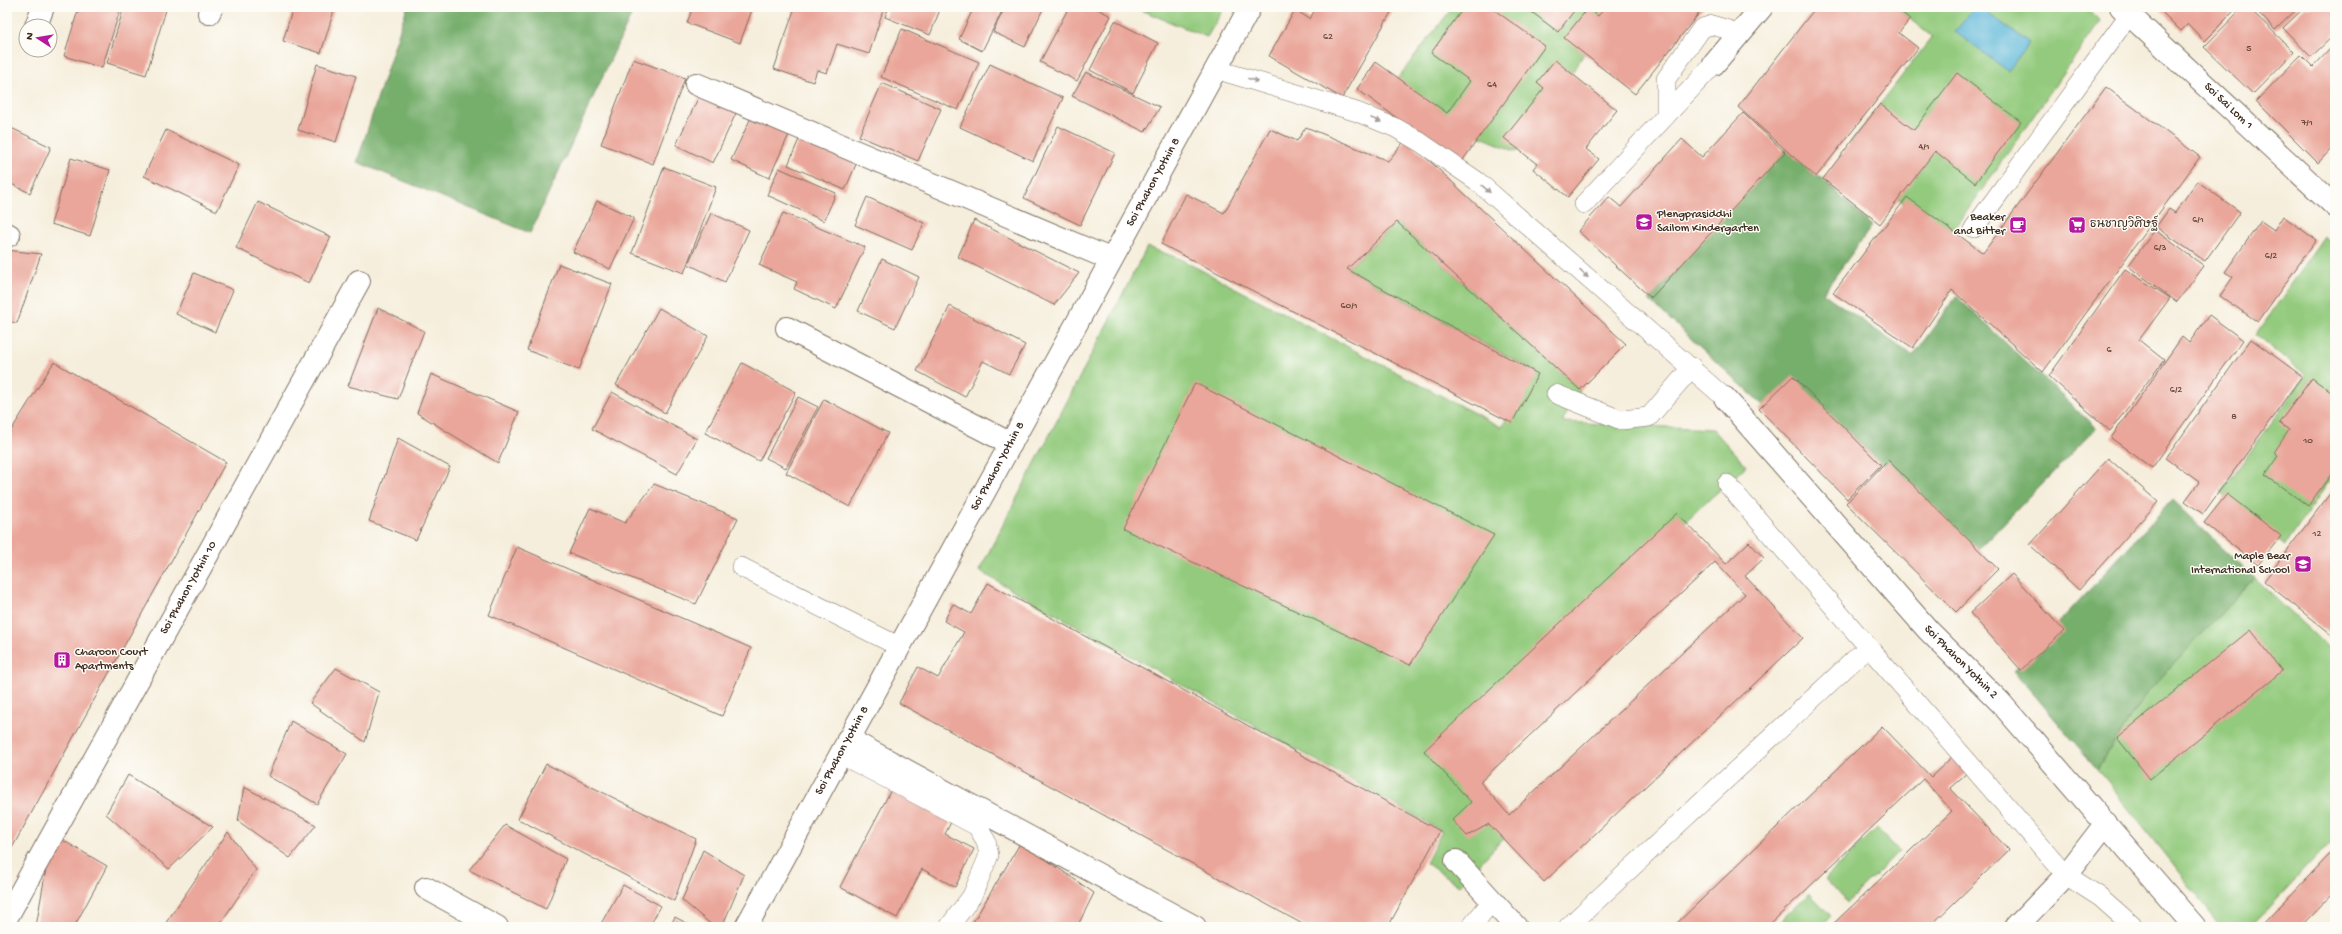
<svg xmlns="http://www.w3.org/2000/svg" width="2342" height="934" viewBox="0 0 2342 934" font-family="'Gochi Hand','Playpen Sans Thai',sans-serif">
<rect width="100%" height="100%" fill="#fdfcf7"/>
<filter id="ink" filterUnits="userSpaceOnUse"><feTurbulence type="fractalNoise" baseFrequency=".025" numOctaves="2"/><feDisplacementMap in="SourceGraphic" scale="8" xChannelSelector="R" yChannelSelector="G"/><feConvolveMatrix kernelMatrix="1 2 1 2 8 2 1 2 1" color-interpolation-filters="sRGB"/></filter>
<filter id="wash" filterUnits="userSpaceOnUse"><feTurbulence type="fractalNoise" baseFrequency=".012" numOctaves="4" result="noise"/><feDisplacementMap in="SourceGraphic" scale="16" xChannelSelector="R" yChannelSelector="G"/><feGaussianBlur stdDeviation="0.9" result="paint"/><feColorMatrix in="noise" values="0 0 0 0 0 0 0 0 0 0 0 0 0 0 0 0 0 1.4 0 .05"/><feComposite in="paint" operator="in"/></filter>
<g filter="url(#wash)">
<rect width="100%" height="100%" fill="#f6eedc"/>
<path fill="#93ca7d" stroke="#677a4e" d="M1133,7H1225L1207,37Z
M1453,7H1617L1517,152L1384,96Z
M1895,7H2086L2100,21L1942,247L1850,143L1932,37Z
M1397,222L1580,390L1562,422L1713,429L1746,466L1445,741L1512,829L1459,886L1426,863L1442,831L979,571L1147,247L1178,258L1501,427L1538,373L1347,269Z
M2324,237L2335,246V473L2285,545L2221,492L2306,375L2256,335Z
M2254,578L2335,654V838L2250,927H2222L2097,769L2145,695Z
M1877,828L1899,851L1847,903L1825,879Z
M1809,893L1831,916L1820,927H1774Z"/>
<path fill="#76ae6c" stroke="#586c45" d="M407,7H635L530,233L357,162Z
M1788,147L1872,226L1823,293L1913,356L1956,296L2096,428L1975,553L1792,378L1767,409L1649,300Z
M2172,500L2254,578L2145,695L2097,769L2014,671Z"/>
<path fill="#5ab6d8" stroke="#4a707b" d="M1974,7H1980L2029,43L2008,71L1955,32Z"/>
<g id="blocks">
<path fill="#eaa69a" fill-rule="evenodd" d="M79,7H121L102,68L64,56Z
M124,7H157L166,10L146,75L107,63Z
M293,7H335L321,53L283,41Z
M693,7H753L740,43L687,23Z
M795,7H884L869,54L837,44L827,73L817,70L813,82L774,69Z
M889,7H941L930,35L885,17Z
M974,7H1004L982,51L959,39Z
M1005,7H1044L1025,47L993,32Z
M1069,7H1094L1111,16L1077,81L1040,62Z
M1316,7H1394L1342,98L1269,56L1295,10L1310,19Z
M1464,7H1490L1545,46L1460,164L1357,89L1376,62L1447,113L1470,81L1431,53Z
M1525,7H1577L1558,32Z
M1606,7H1704L1635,94L1564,38L1588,8L1598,16Z
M1816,7H1895L1910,19L1899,33L1918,48L1816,177L1738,107Z
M2157,7H2238L2204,41L2188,24L2181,31Z
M2243,7H2248L2294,52L2253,94L2204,47Z
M2253,7H2299L2275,30Z
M2305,7H2335V34L2311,57L2283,28Z
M1115,21L1158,43L1133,93L1090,70Z
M902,29L979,62L958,110L881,77Z
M2335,44V145L2318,163L2256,101L2301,55L2313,67Z
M633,59L685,78L653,164L601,144Z
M1555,60L1617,110L1586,149L1599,159L1568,197L1533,169L1537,164L1504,138L1544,88L1537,82Z
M317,64L356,76L336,142L298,130Z
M990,64L1063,98L1033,161L960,127Z
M1086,72L1160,107L1145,132L1072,96Z
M1957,73L2021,122L1975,183L1935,151L1880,224L1823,179L1880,104L1914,130Z
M882,83L941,109L918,161L859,136Z
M2106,87L2200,157L2043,372L1952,290L1913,348L1833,293L1907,197L1983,253Z
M700,94L737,111L713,163L676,145Z
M755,109L793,126L769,178L731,160Z
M1743,113L1785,152L1651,298L1578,231L1609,197L1621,207L1682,139L1702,157Z
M7,126L51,147L30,193L7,182Z
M1058,126L1115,153L1080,225L1024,198Z
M1306,127L1388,161L1406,139L1626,344L1580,390L1397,222L1347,269L1538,374L1512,423L1161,244L1186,194L1224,213L1270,129L1297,141Z
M166,130L239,165L217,211L144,176Z
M800,137L857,162L845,190L788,165Z
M71,158L110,170L90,236L51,224Z
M664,167L716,187L684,273L632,253Z
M779,168L836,193L824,221L767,195Z
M2197,181L2240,212L2205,261L2156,227L2169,209L2175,213Z
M867,197L924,223L912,250L855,225Z
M597,201L634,218L610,269L573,252Z
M258,202L331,237L309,283L236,248Z
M711,213L749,230L725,282L688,264Z
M783,213L865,247L836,309L794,289L797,282L759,265Z
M2283,216L2316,240L2258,322L2220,296L2233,277L2225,272L2261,221L2274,230Z
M974,220L1079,273L1054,305L958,257Z
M2155,230L2204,266L2177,302L2128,266Z
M7,250L41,254L17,323L7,321Z
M882,259L919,277L895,328L858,311Z
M559,264L612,284L579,370L527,350Z
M2125,269L2170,298L2139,340L2164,360L2110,431L2049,376Z
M194,273L233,290L215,332L176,314Z
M950,306L1025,345L1009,374L983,361L965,397L917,371Z
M378,308L424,331L398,399L348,386Z
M659,308L708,336L665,413L616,385Z
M2209,315L2243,340L2152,468L2111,438L2182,337L2189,343Z
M2251,339L2302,376L2203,514L2185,501L2199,482L2166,458Z
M54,362L226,462L7,857V437Z
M742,363L796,392L759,461L705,433Z
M431,374L519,412L498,463L417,413Z
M1793,376L1881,465L1847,499L1759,409Z
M2312,378L2335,395V469L2308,506L2265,475L2278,456L2275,451L2289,430L2279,423Z
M1195,383L1494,535L1410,665L1123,529Z
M612,392L697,439L677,474L592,429Z
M798,397L818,407L786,468L766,458Z
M824,399L888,433L850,507L786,473Z
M398,438L450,467L416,540L369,521Z
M2108,458L2158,502L2079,590L2030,545Z
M1888,460L1998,569L1956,612L1846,503Z
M654,484L738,518L696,604L569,553L590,508L625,523Z
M2335,487V638L2264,581Z
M2227,494L2281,536L2258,565L2204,523Z
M1677,513L1726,564L1749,542L1764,558L1745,576L1803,638L1544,882L1489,824L1467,836L1452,820L1471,802L1424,751ZM1715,562L1745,594L1509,815L1480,782Z
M517,547L751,648L722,716L489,615Z
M2012,574L2064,631L2021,670L1970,613Z
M988,583L1440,831L1388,927H1308L899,703L918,667L938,678L964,632L944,621L953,604L971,614Z
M2250,630L2282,671L2150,779L2117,738Z
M336,668L379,692L365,742L310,703Z
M291,721L347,754L317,804L268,776Z
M1882,726L1931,777L1954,755L1969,771L1950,788L2009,850L1929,927H1830L1952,811L1923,779L1767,927H1673Z
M546,764L696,839L674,901L518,819Z
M128,775L213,827L169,869L106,814Z
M244,787L316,825L290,858L238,821Z
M891,790L951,822L945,834L974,849L955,887L922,869L897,918L840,887Z
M505,825L566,859L546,909L469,870Z
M228,832L256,870L218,927H163Z
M52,834L107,866L74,927H36Z
M1021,842L1094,893L1077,927H970Z
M2335,849V891L2300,927H2260Z
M703,850L744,875L722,927H714L682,900Z
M623,885L661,906L649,927H599Z
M675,917L694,927H669Z"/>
</g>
</g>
<g filter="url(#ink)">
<use href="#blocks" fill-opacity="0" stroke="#7c6f60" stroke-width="1"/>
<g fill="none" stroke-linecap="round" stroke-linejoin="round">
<defs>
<path id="service" d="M1215,69L1357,112L1396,128L1420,142L1477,181L1725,398
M1666,116V79L1702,28L1712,25L1739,33
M1584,204L1714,64
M1974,228L2129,15
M1556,394L1621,420L1649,417L1692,367
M1727,484L2066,875L2100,897L2134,927
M741,567L898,646
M840,754L977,826L986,841L989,855L972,896L949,927
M1471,927L1492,901
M1568,927L1868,647"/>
<g id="minor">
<path id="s1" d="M2121,7L2335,206"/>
<path d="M209,13L212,7"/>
<path d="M36,26L43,7"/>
<path d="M1714,64L1762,7"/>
<path d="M696,84L1110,259"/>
<path d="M7,234L9,235"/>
<path d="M787,328L1011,444"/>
<path id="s2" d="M1725,398L1928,630L2000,702L2195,927"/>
<path d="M848,739L1195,927"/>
<path d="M1456,861L1516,927"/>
<path d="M426,888L497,927"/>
<path id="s3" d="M7,917L359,281"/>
<path id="s4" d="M746,927L1250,7"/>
<path d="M2016,927L2066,875L2106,823"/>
</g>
</defs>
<use href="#service" stroke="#7c6f60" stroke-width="20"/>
<use href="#minor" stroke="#7c6f60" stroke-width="24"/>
<use href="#service" stroke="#fff" stroke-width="19"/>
<use href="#minor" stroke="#fff" stroke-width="22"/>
</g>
<defs><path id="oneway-solid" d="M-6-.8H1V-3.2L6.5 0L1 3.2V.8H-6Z"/></defs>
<g fill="#a79f9a">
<use href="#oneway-solid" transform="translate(1253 80) rotate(17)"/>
<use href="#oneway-solid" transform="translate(1376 120) rotate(22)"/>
<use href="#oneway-solid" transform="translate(1486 189) rotate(41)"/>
<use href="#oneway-solid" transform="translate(1584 274) rotate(41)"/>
</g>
</g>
<defs>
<symbol id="school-square" viewBox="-11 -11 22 22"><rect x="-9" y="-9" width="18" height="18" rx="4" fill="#b5179e" stroke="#fdfcf7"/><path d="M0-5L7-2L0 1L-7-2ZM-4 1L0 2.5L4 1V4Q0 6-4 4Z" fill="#fff"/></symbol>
<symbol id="cafe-square" viewBox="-11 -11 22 22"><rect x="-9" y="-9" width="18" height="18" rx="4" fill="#b5179e" stroke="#fdfcf7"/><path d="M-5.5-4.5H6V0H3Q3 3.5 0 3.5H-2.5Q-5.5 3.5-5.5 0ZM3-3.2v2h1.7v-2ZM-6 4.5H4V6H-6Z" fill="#fff"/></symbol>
<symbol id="supermarket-square" viewBox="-11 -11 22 22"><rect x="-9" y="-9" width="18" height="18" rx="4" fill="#b5179e" stroke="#fdfcf7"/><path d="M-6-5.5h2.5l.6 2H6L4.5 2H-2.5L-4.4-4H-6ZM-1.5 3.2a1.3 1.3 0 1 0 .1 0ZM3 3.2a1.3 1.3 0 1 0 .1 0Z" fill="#fff"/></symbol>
<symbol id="building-square" viewBox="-11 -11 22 22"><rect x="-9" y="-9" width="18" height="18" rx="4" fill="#b5179e" stroke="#fdfcf7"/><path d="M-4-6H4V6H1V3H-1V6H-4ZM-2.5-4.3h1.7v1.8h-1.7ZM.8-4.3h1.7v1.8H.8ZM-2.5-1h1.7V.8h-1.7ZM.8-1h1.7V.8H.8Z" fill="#fff"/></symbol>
</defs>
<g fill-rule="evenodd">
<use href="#school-square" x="1634" y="212" width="20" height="20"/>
<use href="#cafe-square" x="2008" y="215" width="20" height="20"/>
<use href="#supermarket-square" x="2067" y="215" width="20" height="20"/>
<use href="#school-square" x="2293" y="554" width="20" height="20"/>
<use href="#building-square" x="52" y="650" width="20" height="20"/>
</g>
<g text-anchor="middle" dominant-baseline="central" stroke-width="3" stroke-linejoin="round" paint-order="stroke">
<g font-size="10" fill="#67493d">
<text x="1328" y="37">62</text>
<text x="2249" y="49">5</text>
<text x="1492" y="85">64</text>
<text x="2307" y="123">7/1</text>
<text x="1924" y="147">4/1</text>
<text x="2198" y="220">6/1</text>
<text x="2160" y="248">6/3</text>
<text x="2271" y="256">6/2</text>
<text x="1349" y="306">60/1</text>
<text x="2109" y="350">6</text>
<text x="2176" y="390">6/2</text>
<text x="2234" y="417">8</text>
<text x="2308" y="441">10</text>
<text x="2317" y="534">12</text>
</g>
<g font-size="12" fill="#3b2a1e" stroke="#fdfcf7">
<text stroke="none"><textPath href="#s1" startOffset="146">Soi Sai Lom 1</textPath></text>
<text stroke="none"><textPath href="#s4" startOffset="849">Soi Phahon Yothin 8</textPath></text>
<text stroke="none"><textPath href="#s4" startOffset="525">Soi Phahon Yothin 8</textPath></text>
<text stroke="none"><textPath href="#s3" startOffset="376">Soi Phahon Yothin 10</textPath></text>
<text stroke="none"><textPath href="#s2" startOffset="354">Soi Phahon Yothin 2</textPath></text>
<text stroke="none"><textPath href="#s4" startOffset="201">Soi Phahon Yothin 8</textPath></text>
</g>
<g font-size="12" fill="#3b2a1e" stroke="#fdfcf7" text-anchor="start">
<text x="1657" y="215">Plengprasiddhi<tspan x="1657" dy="14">Sailom Kindergarten</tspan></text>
<text x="2005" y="218" text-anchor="end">Beaker<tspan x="2005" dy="14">and Bitter</tspan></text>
<text x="2090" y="225">ธนชาญวิศิษฐ์</text>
<text x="2290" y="557" text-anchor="end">Maple Bear<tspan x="2290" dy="14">International School</tspan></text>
<text x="75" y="653">Charoon Court<tspan x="75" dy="14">Apartments</tspan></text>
</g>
</g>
<rect width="2342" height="934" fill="none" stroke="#fdfcf7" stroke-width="24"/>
<g transform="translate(38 38) rotate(282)"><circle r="19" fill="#fdfcf7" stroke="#afa8a0"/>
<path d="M0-3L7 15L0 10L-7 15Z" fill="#b5179e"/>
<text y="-6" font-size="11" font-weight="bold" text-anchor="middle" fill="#3b2a1e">N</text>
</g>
</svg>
